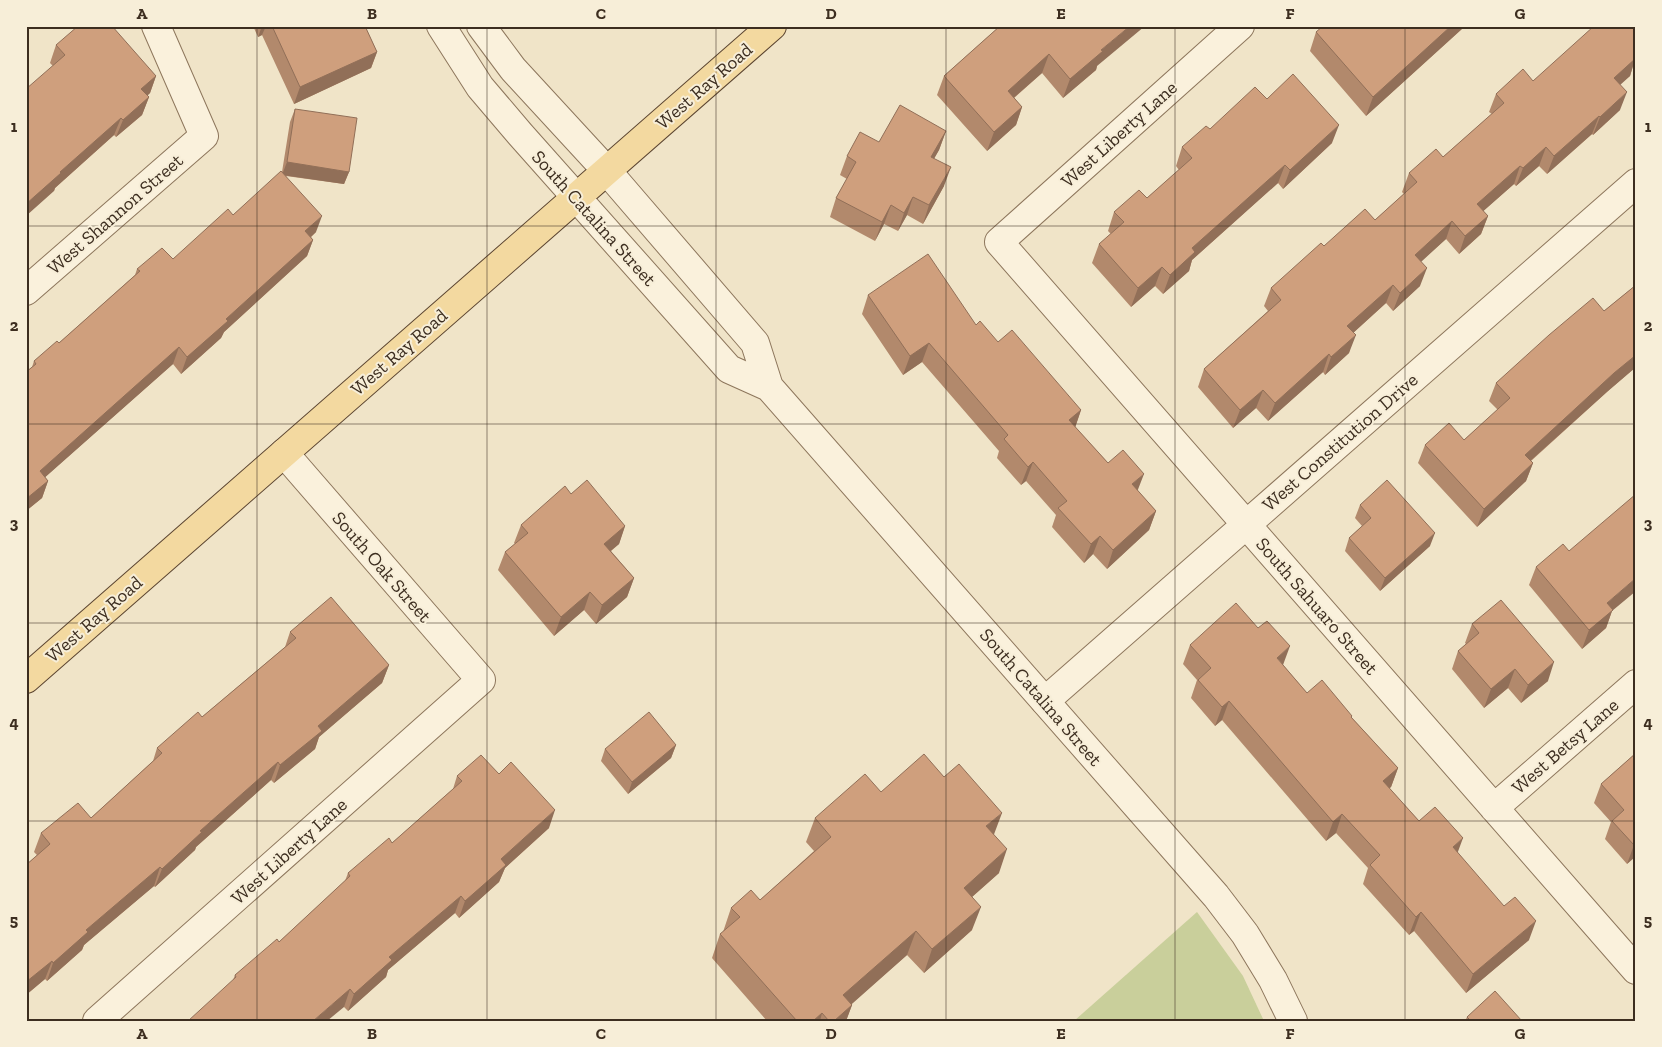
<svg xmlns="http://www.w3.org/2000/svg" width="1662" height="1047" viewBox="0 0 1662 1047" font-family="'Zilla Slab',serif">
<rect width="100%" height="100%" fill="#f0e4c8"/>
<path fill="#c9cf9b" d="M1197,912L1243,976L1264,1021H1074Z"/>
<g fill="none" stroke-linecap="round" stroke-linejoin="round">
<defs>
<path id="minor" d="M1240,26L999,242L1636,970
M26,291L204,136L156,26
M1045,701L1636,183
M1494,808L1636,684
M97,1021L481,680L284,453"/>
<path id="tertiary" d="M441,26L480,87L520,134L729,369L769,387
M481,26L513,69L607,171L755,343L769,387L1216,896L1245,934L1273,980L1293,1021"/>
<path id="primary" d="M26,679L772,26"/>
</defs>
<use href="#minor" stroke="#8d765c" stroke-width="30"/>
<use href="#tertiary" stroke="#8d765c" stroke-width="30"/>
<use href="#primary" stroke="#5b4430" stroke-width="30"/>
<use href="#minor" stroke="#faf1dc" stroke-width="28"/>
<use href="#tertiary" stroke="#faf1dc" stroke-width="28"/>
<use href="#primary" stroke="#f3d9a0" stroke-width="28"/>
</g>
<path fill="#b2896c" d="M253,26H365L377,52L371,68L294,104L262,35L258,37Z
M1000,26L1097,66L1096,70L1063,98L1042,73L1014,98L1022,107L1016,125L987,151L937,95L944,76Z
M1636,26V64L1633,66L1630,76L1620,84V110L1593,135L1592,134L1547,174L1539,166L1516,186L1514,184L1483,211L1488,216L1481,234L1459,254L1446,239L1421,261L1420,286L1393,311L1386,303L1353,333L1349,353L1325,375L1323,372L1268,421L1256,408L1233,428L1198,387L1204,369L1268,311L1264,306L1271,288L1324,246L1375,220L1404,194L1402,192L1409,173L1443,157L1492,114L1489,112L1496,94L1533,81Z
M1463,28L1366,116L1310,51L1316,32Z
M56,45L156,76L150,93L147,96L149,97L142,115L116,137L114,135L55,188L54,191L53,66L50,63Z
M1267,99L1332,143L1283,189L1278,183L1192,260L1189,271L1163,294L1155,286L1131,307L1092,263L1099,244L1111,234L1108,231L1114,212L1147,198L1179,170L1176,166L1182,147L1210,129Z
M295,109L349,172L344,184L286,176L316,232L311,237L313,240L307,256L224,332L221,338L181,374L173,364L45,477L48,481L42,498L26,511V372L32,367L34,361L59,343L135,275L137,269L173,259L233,215L282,172L290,122Z
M946,131L939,150L934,158L944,186L923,224L907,215L898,231L884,224L875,241L830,217L836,198L847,179L840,175L847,156L879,142Z
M1636,285V367L1608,391L1531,461L1533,463L1526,481L1477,527L1418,463L1425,445L1464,440L1498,410L1489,401L1496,383L1604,311Z
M868,295L976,325L998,342L1081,410L1075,427L1108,463L1138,491L1156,511L1149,530L1107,569L1093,554L1084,563L1052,527L1056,515L1026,481L1021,485L997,458L999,451L922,362L903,375L862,314Z
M571,494L625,526L619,544L611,551L634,578L627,597L596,624L584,610L554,636L498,570L505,552L515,544L514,543L521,525Z
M1360,505L1430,546L1380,591L1345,551L1349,538L1362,526L1355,518Z
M1536,567L1612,611L1606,628L1582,649L1529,585Z
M1472,624L1548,681L1521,703L1508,688L1484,708L1452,669L1458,651L1466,644L1465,643Z
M290,632L389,665L382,683L319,737L315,749L274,783L271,780L196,847L195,850L155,887L154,886L84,945L82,950L47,981L45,979L26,995V865L37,855L34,852L41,833L91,818L153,761L157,748L202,717L285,647Z
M1190,645L1283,665L1307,693L1352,716V718L1398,768L1391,787L1389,788L1419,821L1458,853L1529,940L1466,993L1414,931L1409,935L1363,884L1368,868L1336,833L1326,841L1222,720L1215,726L1191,698L1197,680L1183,664Z
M676,745L671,758L628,794L601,761L605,749Z
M1636,753V856L1627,864L1605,839L1611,822L1594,803L1601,784Z
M457,776L549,828L505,868L499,882L459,918L455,913L388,970L386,977L348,1011L344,1007L233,980L235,975L279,942L345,881L348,873L392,843L453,789Z
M881,792L994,835L999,873L972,897V930L924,973L907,955L851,1004L852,1005L846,1021H767L712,958L720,934L723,932L731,908L760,900L814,851L806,842L815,818Z
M1467,1017L1522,1021H1465Z"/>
<path fill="#916f58" d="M262,26H266L262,35L258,37Z
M1130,26H1145L1097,66L1096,70L1063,98L1070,79L1101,50Z
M1451,26H1464L1463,28L1366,116L1373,97Z
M377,52L371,68L294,104L300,87Z
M1636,52V64L1633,66L1630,76L1608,96L1614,78Z
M1049,54L1042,73L1001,109L1008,91Z
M156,76L150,93L135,106L141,89Z
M1627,92L1620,110L1593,135L1600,117Z
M149,97L142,115L116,137L123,120Z
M1022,107L1016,125L987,151L994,132Z
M1599,116L1592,134L1547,174L1554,156Z
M121,118L114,135L55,188L54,191L26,216V204L60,172Z
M1339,125L1332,143L1283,189L1290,170Z
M946,131L939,150L925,175L931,157Z
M1546,147L1539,166L1516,186L1523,168Z
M287,162L349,172L344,184L282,175Z
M1285,165L1278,183L1192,260L1189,271L1163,294L1170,275L1192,248Z
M1520,166L1514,184L1471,222L1477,204Z
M951,167L944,186L923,224L929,205Z
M913,197L907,215L898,231L904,213Z
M891,205L884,224L875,241L882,222Z
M322,216L316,232L299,248L305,231Z
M1488,216L1481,234L1459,254L1465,236Z
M1452,221L1446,239L1409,273L1415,255Z
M313,240L307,256L224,332L221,338L181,374L187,357L226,319Z
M1162,267L1155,286L1131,307L1138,288Z
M1427,268L1420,286L1393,311L1400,293Z
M1393,285L1386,303L1341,344L1347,326Z
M1356,335L1349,353L1325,375L1331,357Z
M929,343L922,362L903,375L910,356Z
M179,347L173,364L33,488L40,471Z
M1329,354L1323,372L1268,421L1275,403Z
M1636,355V367L1608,391L1518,472L1525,455L1614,373Z
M1263,390L1256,408L1233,428L1240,410Z
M1081,410L1075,428L1069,420Z
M1033,462L1026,481L1021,485L1028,467Z
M1533,463L1526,481L1477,527L1484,509Z
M1144,474L1137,492L1132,484Z
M48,481L42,498L26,511V499Z
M1156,511L1149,530L1107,569L1113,550Z
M625,526L619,544L597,562L604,544Z
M1435,533L1430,546L1380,591L1385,578Z
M1100,536L1093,554L1084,563L1091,544Z
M634,578L627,597L596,624L602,605Z
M1636,578V591L1612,611L1606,628L1582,649L1589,630L1607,603Z
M590,592L584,610L554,636L561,617Z
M1290,646L1283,665L1277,658Z
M1554,662L1548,681L1521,703L1528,685Z
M389,665L382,683L319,737L315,749L274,783L280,765L318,726Z
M1515,669L1508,688L1484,708L1491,689Z
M1229,701L1222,720L1215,726L1222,707Z
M676,745L671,758L628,794L632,782Z
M278,762L271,780L196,847L195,850L155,887L162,869L200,831Z
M1398,768L1391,787L1376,800L1383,781Z
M555,810L549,828L505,868L499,882L459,918L465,901L501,859Z
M1002,813L993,837L986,826Z
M1342,814L1336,833L1326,841L1333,822Z
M1463,838L1456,857L1453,847Z
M1636,844V856L1627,864L1634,845Z
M1007,849L999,873L955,912L964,888Z
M160,867L154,886L84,945L82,950L47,981L53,963L86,930Z
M461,896L455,913L388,970L386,977L348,1011L354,994L389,957Z
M981,907L972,930L924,973L932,949Z
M1421,912L1414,931L1409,935L1416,917Z
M1536,921L1529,940L1466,993L1473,974Z
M916,931L907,955L835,1019L843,995Z
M52,961L45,979L26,995V982Z
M350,989L344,1007L327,1021H313Z
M852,1005L846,1021H834Z
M822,1013L820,1021H813Z"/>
<path fill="#cf9f7d" stroke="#916f58" d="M78,26H112L156,76L141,89L149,97L123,120L121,118L60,172L61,173L26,204V89L65,55L56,45Z
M272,26H365L377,52L300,87Z
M1000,26H1130L1101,50L1103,51L1070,79L1049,54L1008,91L1022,107L994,132L944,76Z
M1323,26H1451L1373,97L1316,32Z
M1594,26H1636V52L1633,54L1636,57V58L1614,78L1627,92L1600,117L1599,116L1554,156L1546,147L1523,168L1520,166L1477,204L1488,216L1465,236L1452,221L1415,255L1427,268L1400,293L1393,285L1347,326L1356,335L1331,357L1329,354L1275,403L1263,390L1240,410L1204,369L1281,300L1271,288L1321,243L1324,246L1365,209L1375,220L1417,182L1409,173L1436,149L1443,157L1504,103L1496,94L1523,69L1533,81Z
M1293,74L1339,125L1290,170L1285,165L1192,248L1195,252L1170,275L1162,267L1138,288L1099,244L1124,222L1114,212L1139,190L1147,198L1192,158L1182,147L1206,126L1210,129L1255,87L1267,99Z
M900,105L946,131L931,157L951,167L929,205L913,197L904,213L891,205L882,222L836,198L856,162L847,156L860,132L879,142Z
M295,109L357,118L349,172L287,162Z
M281,171L322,216L305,231L313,240L226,319L228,321L187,357L179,347L40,471L48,481L26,499V372L36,364L34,361L57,341L59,343L140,271L137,269L162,248L173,259L228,209L233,215Z
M928,254L976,325L980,321L998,342L1012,330L1081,410L1069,420L1108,463L1123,450L1144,474L1132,484L1156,511L1113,550L1100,536L1091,544L1058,508L1067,501L1033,462L1028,467L1004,439L1008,435L929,343L910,356L868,295Z
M1636,285V355L1614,373L1525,455L1533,463L1484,509L1425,445L1449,423L1464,440L1510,398L1496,383L1549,335L1593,298L1604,311Z
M587,480L625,526L604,544L634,578L602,605L590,592L561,617L505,552L528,533L521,525L565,486L571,494Z
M1387,480L1435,533L1385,578L1349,538L1371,518L1360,505Z
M1636,494V578L1607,603L1613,610L1589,630L1536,567L1563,544L1569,551Z
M331,597L389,665L318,726L322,731L280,765L278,762L200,831L202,832L162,869L160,867L86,930L88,932L53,963L52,961L26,982V865L50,844L41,833L78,803L91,818L162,753L157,748L198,712L202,717L296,638L290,632Z
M1501,600L1554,662L1528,685L1515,669L1491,689L1458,651L1479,633L1472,624Z
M1236,603L1258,628L1267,621L1290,646L1277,658L1307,693L1322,680L1352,716L1351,717L1398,768L1383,781L1419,821L1435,807L1463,838L1453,847L1504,906L1515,897L1536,921L1473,974L1421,912L1416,917L1370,865L1380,855L1342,814L1333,822L1229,701L1222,707L1198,680L1211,668L1190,645Z
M649,712L676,745L632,782L605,749Z
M1636,753V844L1634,845L1612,821L1624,810L1601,784Z
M924,754L944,777L959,764L1002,813L986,826L1007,849L964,888L981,907L932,949L916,931L843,995L852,1005L834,1021H829L822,1013L813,1021H797L720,934L740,917L731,908L751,890L760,900L831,837L815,818L865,774L881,792Z
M481,755L499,774L511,762L555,810L501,859L506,865L465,901L461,896L389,957L392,960L354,994L350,989L313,1021H188L236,977L235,975L277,939L279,942L350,876L348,873L389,838L392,843L462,781L457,776Z
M1495,991L1522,1021H1471L1467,1017Z"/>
<path fill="none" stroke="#3d2e20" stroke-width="1" stroke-opacity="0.55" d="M257,26V1021M487,26V1021M716,26V1021M946,26V1021M1175,26V1021M1405,26V1021M26,226H1636M26,424H1636M26,623H1636M26,821H1636"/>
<g text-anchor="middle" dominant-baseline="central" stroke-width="4" stroke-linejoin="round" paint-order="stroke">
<g font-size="19" fill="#3d2e20" stroke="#f7eed8">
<text transform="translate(704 86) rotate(-41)">West Ray Road</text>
<text transform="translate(1119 134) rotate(-42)">West Liberty Lane</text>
<text transform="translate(115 214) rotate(-41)">West Shannon Street</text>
<text transform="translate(594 218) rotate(48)">South Catalina Street</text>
<text transform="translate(399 352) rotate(-41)">West Ray Road</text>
<text transform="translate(1340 442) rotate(-41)">West Constitution Drive</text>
<text transform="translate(382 567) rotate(49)">South Oak Street</text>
<text transform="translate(1317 606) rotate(49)">South Sahuaro Street</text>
<text transform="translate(94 619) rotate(-41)">West Ray Road</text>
<text transform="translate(1041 697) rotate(49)">South Catalina Street</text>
<text transform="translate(1565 746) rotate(-41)">West Betsy Lane</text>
<text transform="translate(289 851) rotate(-42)">West Liberty Lane</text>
</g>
</g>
<rect width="1662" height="1047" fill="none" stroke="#f7eed8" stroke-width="55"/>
<rect x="28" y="28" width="1606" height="992" fill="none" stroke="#3d2e20" stroke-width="2"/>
<g font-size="16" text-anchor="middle" font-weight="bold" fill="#3d2e20">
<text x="142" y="19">A</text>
<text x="372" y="19">B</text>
<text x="601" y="19">C</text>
<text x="831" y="19">D</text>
<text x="1061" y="19">E</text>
<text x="1290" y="19">F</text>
<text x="1520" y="19">G</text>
<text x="14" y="132">1</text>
<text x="1648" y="132">1</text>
<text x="14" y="331">2</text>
<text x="1648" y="331">2</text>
<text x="14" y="529">3</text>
<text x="1648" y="529">3</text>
<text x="14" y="728">4</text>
<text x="1648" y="728">4</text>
<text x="14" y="926">5</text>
<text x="1648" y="926">5</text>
<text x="142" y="1039">A</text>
<text x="372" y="1039">B</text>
<text x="601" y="1039">C</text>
<text x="831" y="1039">D</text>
<text x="1061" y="1039">E</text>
<text x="1290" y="1039">F</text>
<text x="1520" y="1039">G</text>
</g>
</svg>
